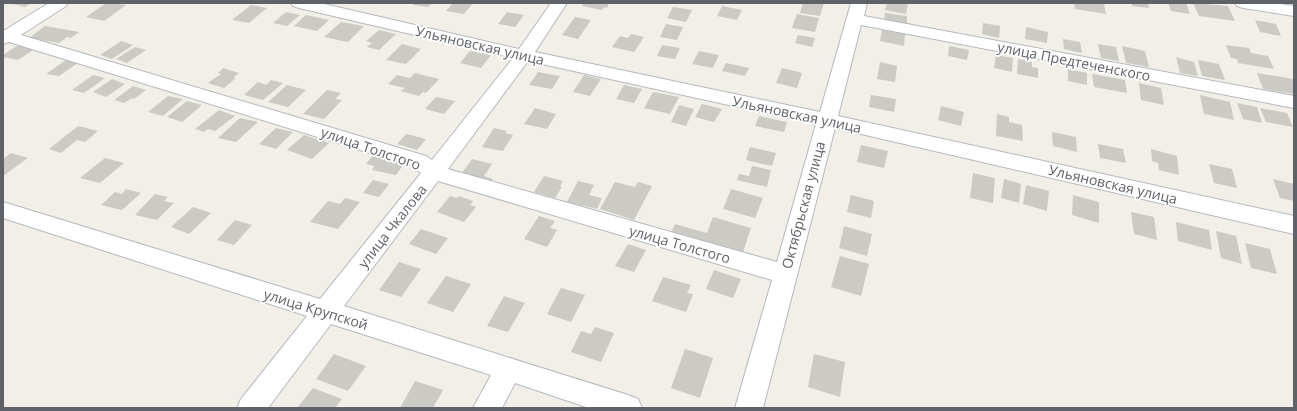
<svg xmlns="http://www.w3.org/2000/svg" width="1297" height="411" viewBox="0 0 1297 411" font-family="'Open Sans',sans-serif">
<rect width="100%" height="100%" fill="#f1efe8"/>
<path fill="#cccac5" d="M15,3H31L25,7L13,4Z
M106,3L126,5L104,21L86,17Z
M415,3H433L428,7L413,5Z
M453,3H473L464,14L446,11Z
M584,3H609L607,8L604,7L602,10L582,6Z
M803,3H824L820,16L800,13Z
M887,3H908L906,14L885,10Z
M1074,3H1104L1106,14L1075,9Z
M1132,3H1148L1149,8L1132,6Z
M1168,3H1186L1190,14L1171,11Z
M1193,3L1228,6L1235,21L1199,16Z
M251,5L267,8L249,23L232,20Z
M722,6L742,10L737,20L717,16Z
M673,7L692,10L686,22L667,18Z
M286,12L300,15L287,26L273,23Z
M507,12L524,15L515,27L498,24Z
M885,13L907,16V24L884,20Z
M797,14L819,18L815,32L792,28Z
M306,15L329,20L317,31L294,26Z
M575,17L591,20L578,39L562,35Z
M1255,20L1276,24L1281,36L1260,32Z
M341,22L364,26L348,42L324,37Z
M983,23L1000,26L999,38L982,34Z
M666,24L683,27L677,40L660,37Z
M45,26L79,32L71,38L67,37L59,43L29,38Z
M1026,27L1048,32L1047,43L1025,39Z
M379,30L396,34L379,50L367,47L372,43L366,41Z
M882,30L905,34L904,46L880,41Z
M631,34L644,37L634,52L612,47L620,36L628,38Z
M798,35L815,38L812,47L795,43Z
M1063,39L1080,42L1082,53L1064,49Z
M121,41L133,45L112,59L100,55Z
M20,44L36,48L18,60L3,57V55Z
M402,44L421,49L406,64L386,60Z
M1098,44L1116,47L1119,61L1101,58Z
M662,45L680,48L675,59L657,56Z
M1226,45L1249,48L1251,53L1268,56L1274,69L1238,63L1237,59L1231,58Z
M949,46L969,50L967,60L948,56Z
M1122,46L1145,51L1149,67L1126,63Z
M135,47L146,50L127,63L116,59Z
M470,51L491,55L481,68L460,63Z
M699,51L719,55L713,68L692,64Z
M996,55L1013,58L1012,72L994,68Z
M1176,57L1194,62L1198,76L1180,73Z
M1018,59L1032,62V67L1038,68V78L1017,74Z
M66,60L78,63L59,76L46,74Z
M1198,60L1219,64L1225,80L1202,76Z
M880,62L897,66L895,82L877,79Z
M726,63L749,68L745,76L722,71Z
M223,68L239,73L233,78H236L224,88L208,83L221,74L218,73Z
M782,68L802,73L797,88L776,83Z
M1068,69L1087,73V85L1068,81Z
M538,72L560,76L552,89L529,85Z
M415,73L439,79L426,93L423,92L419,96L401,91L405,88L388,84L397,75L410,78Z
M1257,73L1294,79V94L1263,89Z
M1092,74L1125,80L1127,93L1094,87Z
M93,75L105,78L84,93L72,90Z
M584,75L601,79L590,96L573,92Z
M112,79L125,84L106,97L93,92Z
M271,80L283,83L263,100L244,95L258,82L266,85Z
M1139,83L1161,88L1164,105L1141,100Z
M287,85L306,90L288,107L268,102Z
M624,85L642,89L634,103L616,99Z
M133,86L146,90L134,99L132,98L124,103L114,100Z
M327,90L341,93L335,99L342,100L324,119L303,114Z
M653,92L679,97L670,114L644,108Z
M871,95L896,99L894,112L869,107Z
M1200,95L1230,102L1234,120L1204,114Z
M168,96L183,99L163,116L148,112Z
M436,97L455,101L444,114L425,109Z
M187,101L202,105L182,122L167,117Z
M1237,103L1257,107L1262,123L1243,119Z
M702,104L722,109L714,122L695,117Z
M679,105L694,109L686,126L671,122Z
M941,106L964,112L961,126L938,120Z
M535,108L556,114L547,129L524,124Z
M1260,108L1287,113L1293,127L1266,122Z
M219,110L235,116L215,131L208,129L204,132L195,129Z
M997,114L1009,117V122L1022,125L1023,141L996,136Z
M759,116L787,122L784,132L755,126Z
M240,118L258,122L236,142L218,138Z
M78,126L98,131L85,142L77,140L61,153L49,149Z
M276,128L293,132L276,149L259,144Z
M494,128L507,131L505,133L513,135L503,151L482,147Z
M1052,132L1076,137L1077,152L1053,146Z
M406,134L426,139L417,150L397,144Z
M304,135L329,143L312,159L287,150Z
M1098,144L1123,149L1126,163L1100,158Z
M861,145L888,151L884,168L857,162Z
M750,147L776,153L772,166L746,160Z
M1151,149L1177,156L1179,175L1159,170L1158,163L1152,161Z
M11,153L28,158L3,176V159Z
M374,154L406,161L396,175L372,170L374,166L366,164Z
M105,158L124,163L100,183L80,178Z
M472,159L492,164L484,176L493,179L489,184L459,177Z
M1209,164L1232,169L1237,188L1214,183Z
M752,166L771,170L767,187L737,180L739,174L749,176Z
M973,173L995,178L993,203L970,198Z
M544,176L563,181L560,187H562L555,198L534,192Z
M1004,179L1021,184L1019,203L1001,198Z
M1273,179L1294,184V201L1280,198Z
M373,180L389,184L379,197L363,193Z
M578,181L594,185L589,195L602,198L597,209L567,202Z
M615,182L635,187L638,182L652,186L634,220L600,209Z
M1026,185L1049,191L1047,211L1023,204Z
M126,189L141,193L122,210L101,205L115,192L122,194Z
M731,189L763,198L755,218L723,209Z
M155,194L168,197L164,201L174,203L157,220L135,215Z
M851,195L874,201L871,218L847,212Z
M1073,195L1099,202V223L1072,215Z
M450,196L457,198L459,196L473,201L470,205L476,207L464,222L437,212Z
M345,198L360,202L338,229L310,222L328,201L340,204Z
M193,207L211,213L189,234L171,227Z
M1131,212L1154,217L1157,240L1134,234Z
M539,216L555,221L550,228L557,230L547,247L524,239Z
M713,217L751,228L741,258L669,237L675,224L707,233Z
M235,220L252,225L234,245L217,240Z
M1176,222L1209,230L1212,250L1178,241Z
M844,226L872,234L867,256L839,248Z
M421,229L448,238L436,254L409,244Z
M1216,231L1236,236L1242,264L1221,258Z
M1245,243L1270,249L1277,274L1251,268Z
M628,244L646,250L634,272L615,266Z
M840,256L869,264L861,296L831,287Z
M399,262L421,269L401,297L379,290Z
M714,270L741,279L733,298L706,289Z
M446,276L471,284L453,312L427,303Z
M663,277L691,285L687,293L693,294L686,312L652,301Z
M561,288L585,295L571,322L547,314Z
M504,296L525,303L508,332L487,326Z
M595,327L614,333L601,362L571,352L581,331L591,334Z
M685,349L713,358L700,398L671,388Z
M334,354L366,366L348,391L316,379Z
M814,354L845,362L840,397L808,387Z
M415,381L443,390L433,408H400Z
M313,388L342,399L335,408H297Z"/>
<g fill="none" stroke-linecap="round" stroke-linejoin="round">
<defs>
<path id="minor" d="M49,3H68L66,6L21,35L426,156L432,160L513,58L299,8L293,6L291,3H320L519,49L551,3H567L535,52L820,112L851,3H867L864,16L1294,96V108L861,25L838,116L1294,216V234L835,128L763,408H735L772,280L438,181L344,306L628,395L638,399L642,408H589L515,383L502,408H473L491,375L331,324L268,408H237L241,399L307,316L3,218V202L320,299L421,173L412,166L9,42L3,44V30H5ZM528,61L816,124L777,262L448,169Z
M1235,3H1274L1294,6V16L1243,8L1237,6Z"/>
</defs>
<use href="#minor" stroke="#b5b8bc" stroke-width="2"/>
<use href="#minor" fill="#fff" fill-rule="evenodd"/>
</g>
<g text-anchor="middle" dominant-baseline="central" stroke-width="3.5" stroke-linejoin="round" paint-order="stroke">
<g font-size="14" fill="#5f6368" stroke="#fff">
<text transform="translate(480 45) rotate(13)">Ульяновская улица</text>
<text transform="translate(1074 61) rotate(11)">улица Предтеченского</text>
<text transform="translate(797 114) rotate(12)">Ульяновская улица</text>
<text transform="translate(371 148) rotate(19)">улица Толстого</text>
<text transform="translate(1113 184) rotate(13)">Ульяновская улица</text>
<text transform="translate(803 205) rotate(-75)">Октябрьская улица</text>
<text transform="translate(392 226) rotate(-52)">улица Чкалова</text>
<text transform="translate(680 244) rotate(16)">улица Толстого</text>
<text transform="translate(316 309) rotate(17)">улица Крупской</text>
</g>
</g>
<rect width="1297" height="411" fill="none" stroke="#5f6368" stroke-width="8"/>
</svg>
